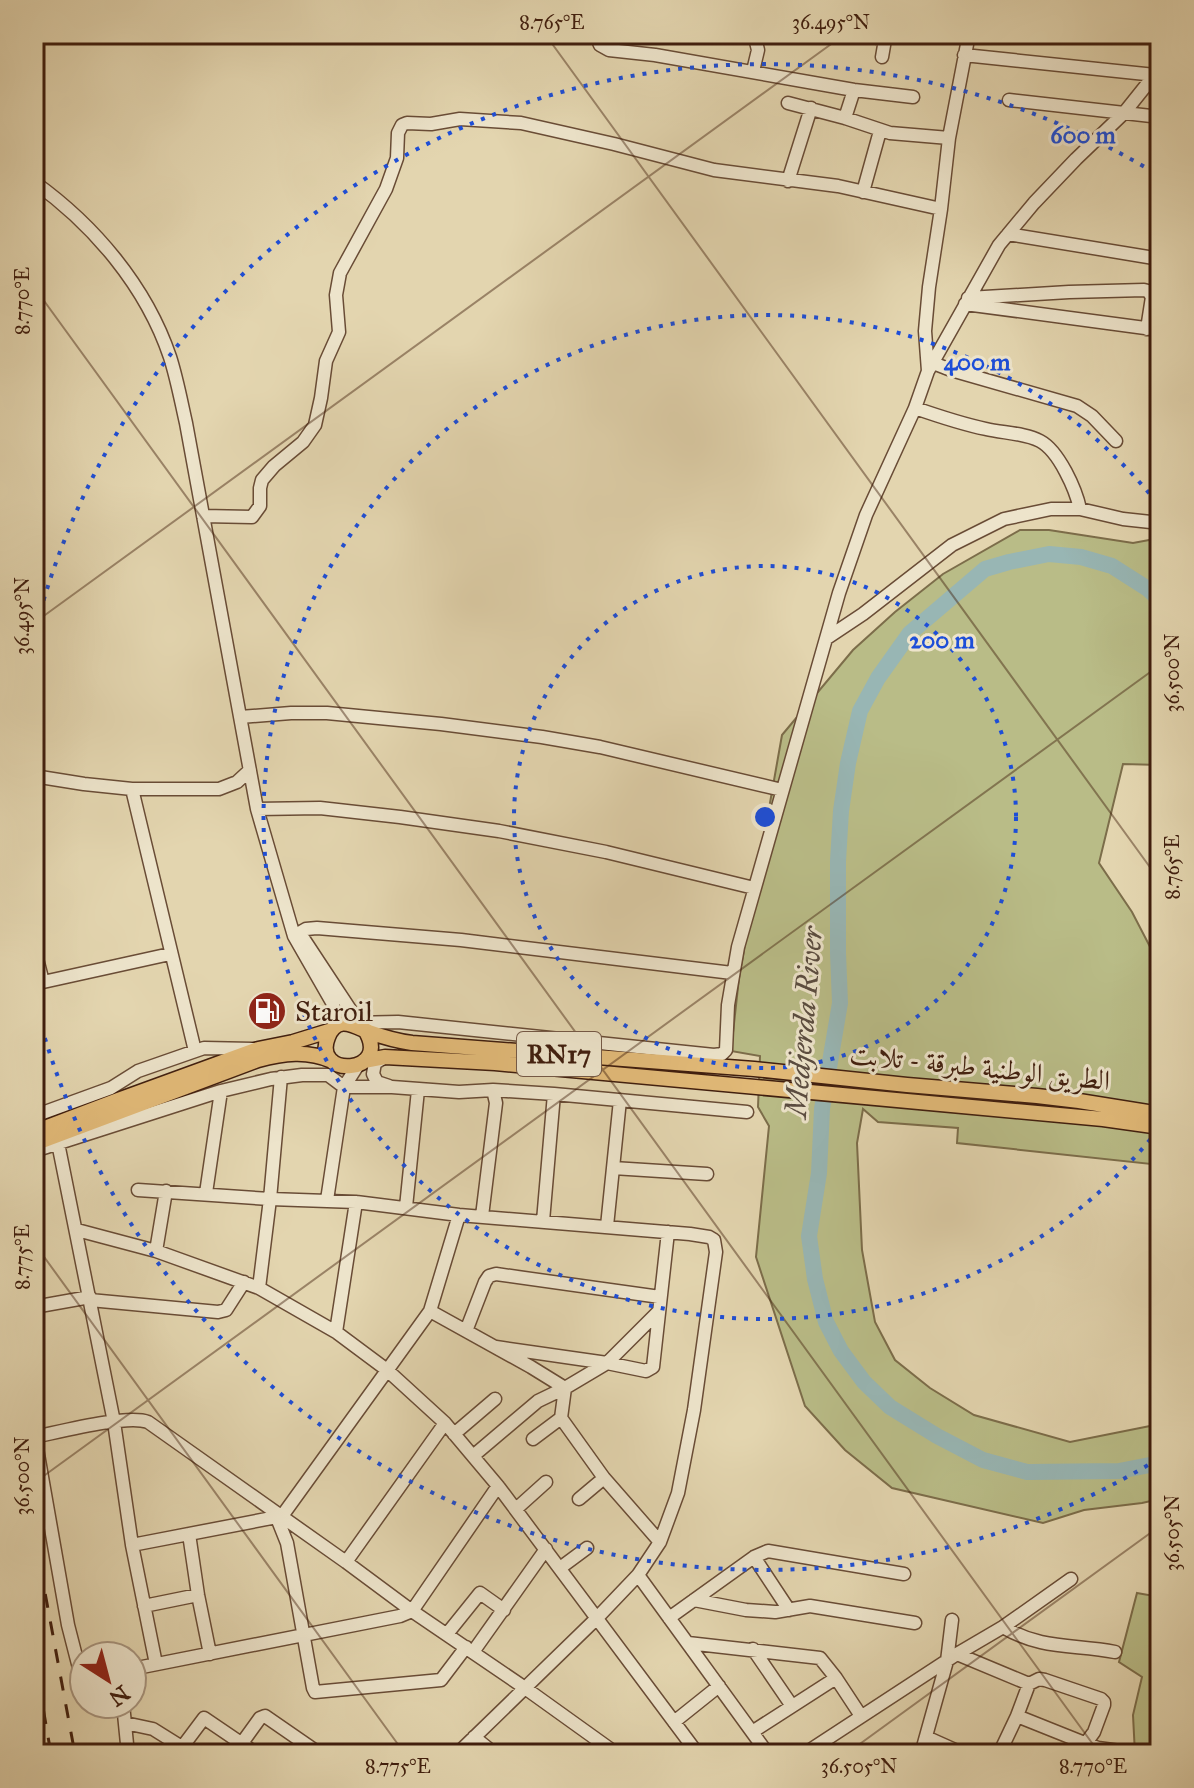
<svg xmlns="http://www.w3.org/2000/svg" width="1194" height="1788" viewBox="0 0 1194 1788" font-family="'IM FELL Great Primer',Amiri,serif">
<rect width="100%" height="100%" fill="#e3d5af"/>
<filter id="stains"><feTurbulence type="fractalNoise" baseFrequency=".0025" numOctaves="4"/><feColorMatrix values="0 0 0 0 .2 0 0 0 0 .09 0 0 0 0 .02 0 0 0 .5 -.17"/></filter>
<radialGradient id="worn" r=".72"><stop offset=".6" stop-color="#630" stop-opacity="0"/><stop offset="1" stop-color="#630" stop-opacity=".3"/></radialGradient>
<path fill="#b9bc87" stroke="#7c6d4a" stroke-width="2" d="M1020,530H1049L1133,543L1160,538V765L1123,764L1099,863L1132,912L1160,966V1165L957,1143L958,1128L878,1122L863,1109L857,1143L862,1250L875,1322L895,1360L930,1388L974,1415L1070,1442L1160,1424V1499L1142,1503L1084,1510L1043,1523L892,1488L845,1450L805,1406L756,1257L769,1126L758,1107L760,1056L731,1051L739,978L782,735L853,650L895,612L943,574Z
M1137,1593L1160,1597V1754H1135L1133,1715L1142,1677L1119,1662Z"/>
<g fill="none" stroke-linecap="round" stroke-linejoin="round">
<path stroke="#98b6b4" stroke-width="16" d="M1160,600L1148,589L1112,566L1081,557L1049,554L1009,562L985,569L910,633L878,678L860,711L848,763L841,811L838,861V953L840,1003L822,1109L819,1173L809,1236L815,1279L826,1322L841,1351L864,1382L890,1407L937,1436L983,1460L1027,1472L1119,1471L1160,1463"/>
<defs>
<path id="minor" d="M598,34V40L600,45L609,50L655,55L854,90L913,97
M863,34L885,40
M964,55L1155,75
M882,57L886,34
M753,71L758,50L754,34
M1009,100L1160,117
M788,103L845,118L890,133L949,138
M845,118L854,90
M788,181L811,108
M34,182C94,225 146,286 170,357C177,379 181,401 186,423L257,809L294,936L333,1004L336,1018L334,1028
M863,192L880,131
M1008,234L1160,259
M968,298L1069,292L1144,290L1148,291L1152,297L1147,329
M965,304L1160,330
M933,363L951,370L1077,406L1092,416L1116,441
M928,371L999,245L1034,203L1076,159L1124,113L1160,68
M915,408C938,416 962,424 986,429C1003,433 1025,433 1040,441C1059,451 1076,490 1080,509
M203,516L252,517L260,506V488L262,480L274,466L303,442L315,425L321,398L326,361L339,332L336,295L340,273L386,189L397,158L398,133L402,125L407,123L431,124L460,119L521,123L614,144L714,170L838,186L941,209
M827,638L863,614L952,545L1004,519L1051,509H1080L1123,519L1160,523
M240,717L291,713H327L441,724L542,737L600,747L782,790
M34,776L84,784L132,789H219L237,782L250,770
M132,789L195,1051
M257,809L320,808L400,817L499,831L606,852L754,888
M294,936L306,929L317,928L461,940L732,973
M303,938L361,1026
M34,947L43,982
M34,984L170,954
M351,1023L398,1022L714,1055L722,1054L726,1050L728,1005L738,947L839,593L866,515L915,408L928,371L925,331L929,287L941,209L949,138L969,34
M385,1057L375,1063L373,1074L377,1082L389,1086
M34,1116L111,1088L138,1071L204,1048L253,1049
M58,1143L114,1422L132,1545L156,1664
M34,1151L221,1091L271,1079L302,1075H328L344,1087H392L459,1092L493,1090L554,1094L747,1112
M613,1168L707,1174
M138,1190L270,1199L356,1202L459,1215L690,1234L709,1237L714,1240L716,1252L694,1410L678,1493L660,1542L638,1575L597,1618L457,1754
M206,1193L221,1091
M327,1200L344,1087L358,1065
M406,1207L418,1090
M482,1216L496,1103L493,1090
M543,1221L554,1094
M607,1226L620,1100
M77,1230L156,1251L259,1288L336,1332L387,1370L445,1423L498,1486L698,1754
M156,1251L166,1191
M259,1288L270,1199L281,1077
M90,1300L218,1312L226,1310L244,1282
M34,1307L90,1297
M430,1311L531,1367L565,1388
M466,1331L485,1282L489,1276L496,1274L660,1297
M336,1332L356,1202
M496,1347L607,1363L646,1371L653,1367L668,1232
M565,1388L561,1418L604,1478L660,1542
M454,1434L495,1399
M34,1437C59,1432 127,1414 148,1422L346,1562L412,1611L525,1688L617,1754
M35,1437L68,1625L79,1668L84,1673
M533,1439L561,1418
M473,1456L538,1401L565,1388L607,1363L658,1312
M579,1499L604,1478
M516,1509L546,1482
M277,1518L287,1543L313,1688L315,1692L441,1680L466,1647
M189,1534L198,1595L210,1654
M132,1545L282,1516L430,1311L459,1215
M754,1557L789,1610
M346,1562L445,1423
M560,1568L587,1548
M638,1575L768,1754
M694,1600L746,1610L775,1612L810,1606L915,1623
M144,1606L198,1595
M669,1618L754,1557L768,1551L904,1574
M1003,1627C1042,1650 1074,1644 1115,1652
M447,1634L480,1593L504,1610
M688,1643L820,1658L836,1678L861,1716
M753,1649L792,1706
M473,1652L546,1549
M957,1654L1029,1684L1039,1679L1045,1680L1101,1699L1104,1702V1705L1094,1732L1078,1754
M132,1669L400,1616L412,1611L498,1486
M123,1704L128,1754
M1017,1716L1087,1744L1098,1748L1127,1752
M674,1722L719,1686
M125,1723L153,1729L193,1754
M752,1732L836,1678
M474,1737L495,1754
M926,1737L964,1754
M242,1743L260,1718L265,1716L320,1754
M183,1746L204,1718L257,1754
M804,1754L957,1654L1003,1627L1071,1579
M921,1754L947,1661L952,1620
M999,1754L1017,1716L1029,1684"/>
<path id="major" d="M365,1030C393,1075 311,1079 328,1037C337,1014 354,1026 369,1032C383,1037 397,1041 412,1043L754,1069L907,1085L1037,1096L1079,1101L1160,1114
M364,1061L385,1057L495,1063L1103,1119L1160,1127
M34,1132L118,1100L258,1049L293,1042L332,1030
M34,1144L258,1060C283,1053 308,1050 332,1061"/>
</defs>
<use href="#minor" stroke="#694c36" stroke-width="15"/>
<use href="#major" stroke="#401e0e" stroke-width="17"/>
<use href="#minor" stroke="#ede4cb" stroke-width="12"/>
<use href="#major" stroke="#e2ba78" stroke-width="14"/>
<path stroke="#401e0e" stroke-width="3" stroke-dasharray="14 14" stroke-linecap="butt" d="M35,1539L75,1754
M34,1655L51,1754"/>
</g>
<path fill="none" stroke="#401e0e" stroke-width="2" stroke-opacity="0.45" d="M545,34L1160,881M34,287L1100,1754M34,623L845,34M34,1243L405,1754M34,1483L1160,665M846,1754L1160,1526"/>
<g fill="none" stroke="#1d4ed8" stroke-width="4" stroke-dasharray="4 8">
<circle cx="765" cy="817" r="251"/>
<path d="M1158 1130A502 502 0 1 1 1158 504"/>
<path d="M1158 1459A753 753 0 0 1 34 999M34 635A753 753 0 0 1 1158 175"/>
</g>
<defs>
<symbol id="fuel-disc" viewBox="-11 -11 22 22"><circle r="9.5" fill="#8f2418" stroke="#ede4cb"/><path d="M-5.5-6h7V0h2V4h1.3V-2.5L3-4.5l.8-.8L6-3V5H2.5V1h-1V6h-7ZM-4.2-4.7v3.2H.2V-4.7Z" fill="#fff"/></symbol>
</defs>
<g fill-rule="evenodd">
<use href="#fuel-disc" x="245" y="989" width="44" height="44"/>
</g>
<g text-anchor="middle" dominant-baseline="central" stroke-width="6" stroke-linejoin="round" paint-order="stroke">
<rect fill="#ede4cb" stroke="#745947" stroke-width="2" x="517" y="1032" width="84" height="44" rx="6"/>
<g font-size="26" font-weight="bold" fill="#401e0e">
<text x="559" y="1054">RN17</text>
</g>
<g font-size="28" fill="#401e0e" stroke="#ede4cb" text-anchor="start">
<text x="295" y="1011">Staroil</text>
</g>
<g font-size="28" fill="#401e0e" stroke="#ede4cb">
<text transform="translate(980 1067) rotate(6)">الطريق الوطنية طبرقة - تلابت</text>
</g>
<g font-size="30" font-style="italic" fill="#5a4c40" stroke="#ede4cb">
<text transform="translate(804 1022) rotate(-85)">Medjerda River</text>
</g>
</g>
<circle cx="765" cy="817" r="12" fill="#1d4ed8" stroke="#ede4cb" stroke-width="4"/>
<g font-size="24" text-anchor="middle" font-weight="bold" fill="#1d4ed8" stroke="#ede4cb" stroke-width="6" stroke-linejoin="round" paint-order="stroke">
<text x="1083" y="143">600 m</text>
<text x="977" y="370">400 m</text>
<text x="942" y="648">200 m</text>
</g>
<rect width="1194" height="1788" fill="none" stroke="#e3d5af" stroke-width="88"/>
<g transform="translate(108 1680) rotate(144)"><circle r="38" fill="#ede4cb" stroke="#a8957f" stroke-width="2"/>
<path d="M0-6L14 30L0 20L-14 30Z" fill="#8f2418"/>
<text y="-12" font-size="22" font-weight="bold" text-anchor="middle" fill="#401e0e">N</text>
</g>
<rect x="44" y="44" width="1106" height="1700" fill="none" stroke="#401e0e" stroke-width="3"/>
<g font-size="20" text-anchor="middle" fill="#401e0e">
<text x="552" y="29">8.765°E</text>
<text x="831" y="29">36.495°N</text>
<text transform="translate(22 301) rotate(-90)" y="7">8.770°E</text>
<text transform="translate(22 616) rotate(-90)" y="7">36.495°N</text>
<text transform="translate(1172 673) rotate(-90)" y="7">36.500°N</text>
<text transform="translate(1172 867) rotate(-90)" y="7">8.765°E</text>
<text transform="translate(22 1257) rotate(-90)" y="7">8.775°E</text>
<text transform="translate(22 1476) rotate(-90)" y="7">36.500°N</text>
<text transform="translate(1172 1533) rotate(-90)" y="7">36.505°N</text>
<text x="398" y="1773">8.775°E</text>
<text x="859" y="1773">36.505°N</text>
<text x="1093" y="1773">8.770°E</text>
</g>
<rect width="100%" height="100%" filter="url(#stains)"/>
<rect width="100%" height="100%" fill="url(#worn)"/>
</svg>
